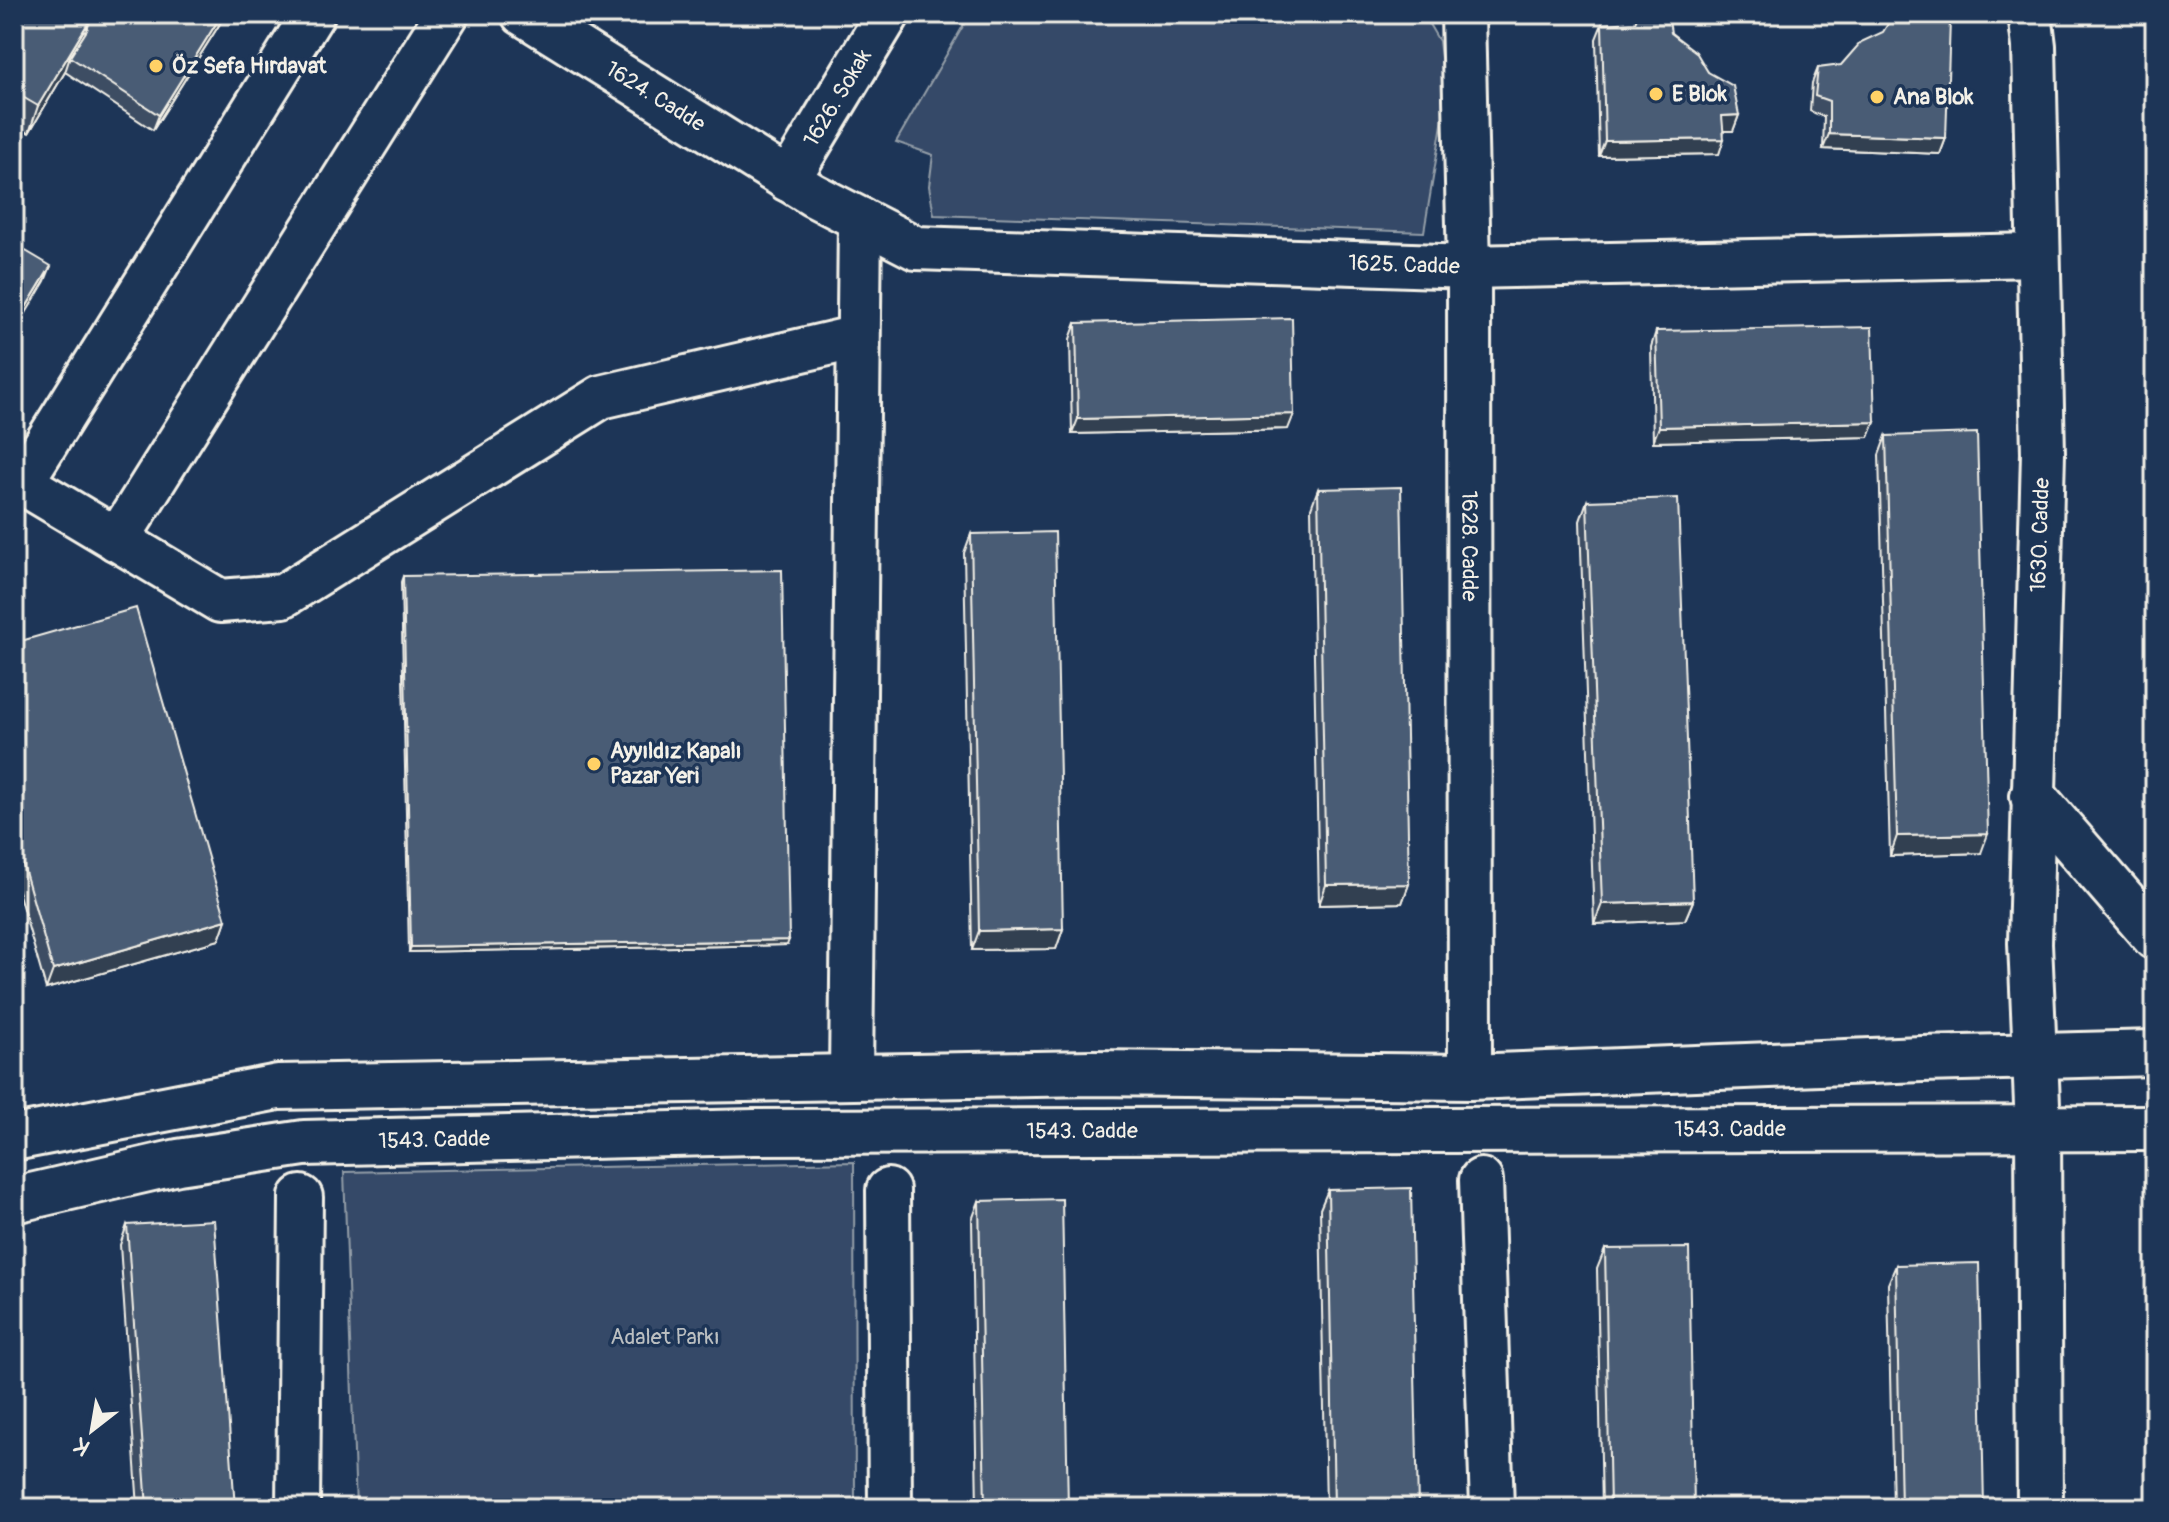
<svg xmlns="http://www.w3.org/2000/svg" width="2169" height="1522" viewBox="0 0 2169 1522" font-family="Pangolin,sans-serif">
<rect width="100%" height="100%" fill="#1d3557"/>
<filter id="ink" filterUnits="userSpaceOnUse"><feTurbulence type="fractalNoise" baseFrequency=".0125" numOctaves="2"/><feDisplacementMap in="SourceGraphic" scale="16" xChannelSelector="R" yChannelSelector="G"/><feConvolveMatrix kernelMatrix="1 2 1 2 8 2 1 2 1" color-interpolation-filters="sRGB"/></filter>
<g filter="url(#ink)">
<path fill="#354a67" stroke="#949ea8" stroke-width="2" d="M970,14H1423L1439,41L1446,100L1424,232L934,215L929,186L933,155L896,142Z
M854,1162L855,1508H356L344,1172Z"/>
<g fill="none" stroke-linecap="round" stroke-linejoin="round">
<defs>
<g id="minor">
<path id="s1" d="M523,14L813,195L916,248L1469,267L2038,255"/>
<path id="s2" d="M1463,14L1469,267L1470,1077"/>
<path d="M2030,14L2034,46L2043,453L2030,943L2035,1057"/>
<path id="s3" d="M788,180L888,14"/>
<path d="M14,478L220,601L283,596L601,397L858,337"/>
<path d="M22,482L313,14"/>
<path d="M117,540L447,14"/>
<path d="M851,1076L860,219"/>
<path d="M1481,1180L1492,1508"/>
<path d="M888,1190L890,1508"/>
<path d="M298,1508L301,1197"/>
</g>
<path id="tertiary" d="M2035,1057L2038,1128L2040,1508"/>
<g id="secondary">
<path d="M2033,796L2155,937"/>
<path d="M14,1138L278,1087L1092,1073L1470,1077L1922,1059L2155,1053"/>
<path id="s4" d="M14,1200L178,1162L304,1143L754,1132L2155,1128"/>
</g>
</defs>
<use href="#minor" stroke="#f4f1e8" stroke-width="48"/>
<use href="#tertiary" stroke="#f4f1e8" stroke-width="50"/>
<use href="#secondary" stroke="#f4f1e8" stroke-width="50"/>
<use href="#minor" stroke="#1d3557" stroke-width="42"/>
<use href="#tertiary" stroke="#1d3557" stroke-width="44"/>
<use href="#secondary" stroke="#1d3557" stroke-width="44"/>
</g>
<path fill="#3e4e64" stroke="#f4f1e8" stroke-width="2" d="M14,14H226L153,130L65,72L29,133L14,125Z
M1602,24L1671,33L1708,72L1739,115L1733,131H1724L1719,154L1599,156L1596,39Z
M1818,68L1946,138L1940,154L1823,149L1824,117L1810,111L1812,83Z
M1076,323L1288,429L1072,434L1070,339Z
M1656,331L1875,422L1869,437L1653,442L1651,347Z
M1886,436L1981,853L1890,856L1879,455Z
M1318,489L1409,884L1402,903L1319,905L1311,508Z
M1587,501L1693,901L1685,920L1594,924L1580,521Z
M971,534L1063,929L1056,949L972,950L964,553Z
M403,576L787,945L409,952L401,582Z
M14,643L226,920L219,940L46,989L14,877Z
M1328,1190L1418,1508H1326L1320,1209Z
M979,1201L1068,1508H977L972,1220Z
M127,1225L235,1508H138L120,1245Z
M1605,1249L1694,1508H1602L1597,1269Z
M1896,1265L1984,1508H1893L1888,1284Z"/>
<path fill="#324051" stroke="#f4f1e8" stroke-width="2" d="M222,14H226L153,130L159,115Z
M91,18L81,45L70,57L65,72L29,133L38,106Z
M1739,115L1733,131H1717L1722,116Z
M1829,134L1946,138L1940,154L1823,149Z
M1724,139L1719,154L1599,156L1605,141Z
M51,266L45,281L14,333V327Z
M1294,414L1288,429L1072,434L1078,419Z
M1875,422L1869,437L1653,442L1659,427Z
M1988,834L1981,853L1890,856L1897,836Z
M1409,884L1402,903L1319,905L1326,885Z
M1693,901L1685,920L1594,924L1602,904Z
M226,920L219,940L46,989L53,970Z
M1063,929L1056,949L972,950L979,931Z
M789,940L787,945L409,952L411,947Z"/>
<path fill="#485b74" stroke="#f4f1e8" stroke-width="2" d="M14,14H85L91,18L38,106L14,92Z
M85,14H222L159,115L70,57L87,30L91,18Z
M1638,14H1668L1671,33L1696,52L1708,72L1733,86L1739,115L1722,116L1724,139L1605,141L1602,24L1635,22Z
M1894,14H1928V19L1950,20L1946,138L1829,134V101L1815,96L1818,68L1841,65L1861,42L1883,32Z
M14,244L51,266L14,327Z
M1292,318L1294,414L1078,419L1076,323Z
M1872,327L1875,422L1659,427L1656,331Z
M1977,433L1988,834L1897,836L1886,436Z
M1401,487L1409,884L1326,885L1318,489Z
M1678,498L1693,901L1602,904L1587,501Z
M1055,532L1063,929L979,931L971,534Z
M782,570L789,940L411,947L403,576Z
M136,608L226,920L53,970L14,833V643Z
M1411,1188L1418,1508H1334L1328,1190Z
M1062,1199L1068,1508H985L979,1201Z
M214,1220L235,1508H147L127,1225Z
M1689,1248L1694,1508H1610L1605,1249Z
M1979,1263L1984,1508H1901L1896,1265Z"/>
</g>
<g fill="#ffd166" stroke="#1d3557" stroke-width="3">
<circle cx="156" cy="66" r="8"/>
<circle cx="1656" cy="94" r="8"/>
<circle cx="1877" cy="97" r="8"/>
<circle cx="594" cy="764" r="8"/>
</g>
<g text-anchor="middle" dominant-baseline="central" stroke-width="7" stroke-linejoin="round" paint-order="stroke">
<g font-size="22" font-weight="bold" fill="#f4f1e8" stroke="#1d3557" text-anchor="start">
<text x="172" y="66">Öz Sefa Hırdavat</text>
<text x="1672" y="94">E Blok</text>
<text x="1893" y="97">Ana Blok</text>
<text x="610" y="751">Ayyıldız Kapalı<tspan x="610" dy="25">Pazar Yeri</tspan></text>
</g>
<g font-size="22" fill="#f4f1e8" stroke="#1d3557">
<text stroke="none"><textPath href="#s1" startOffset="156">1624. Cadde</textPath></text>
<text stroke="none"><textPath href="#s3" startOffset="96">1626. Sokak</textPath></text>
<text stroke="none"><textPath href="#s1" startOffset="946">1625. Cadde</textPath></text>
<text transform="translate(2040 535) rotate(-88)">1630. Cadde</text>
<text stroke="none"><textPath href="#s2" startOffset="532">1628. Cadde</textPath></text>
<text stroke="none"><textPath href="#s4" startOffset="1722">1543. Cadde</textPath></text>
<text stroke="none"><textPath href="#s4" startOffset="1074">1543. Cadde</textPath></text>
<text stroke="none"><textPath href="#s4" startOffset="426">1543. Cadde</textPath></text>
</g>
<g font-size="22" fill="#bbbfc1" stroke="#1d3557">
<text x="665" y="1337">Adalet Parkı</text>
</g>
</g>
<rect width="2169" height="1522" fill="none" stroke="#1d3557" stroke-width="48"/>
<rect x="24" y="24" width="2121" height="1474" fill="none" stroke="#f4f1e8" stroke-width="3" filter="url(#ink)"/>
<g transform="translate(92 1430) rotate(211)" stroke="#1d3557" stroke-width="6" paint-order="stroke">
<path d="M0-6L14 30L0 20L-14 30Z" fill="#f4f1e8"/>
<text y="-12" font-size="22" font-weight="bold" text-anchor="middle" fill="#f4f1e8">K</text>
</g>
</svg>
